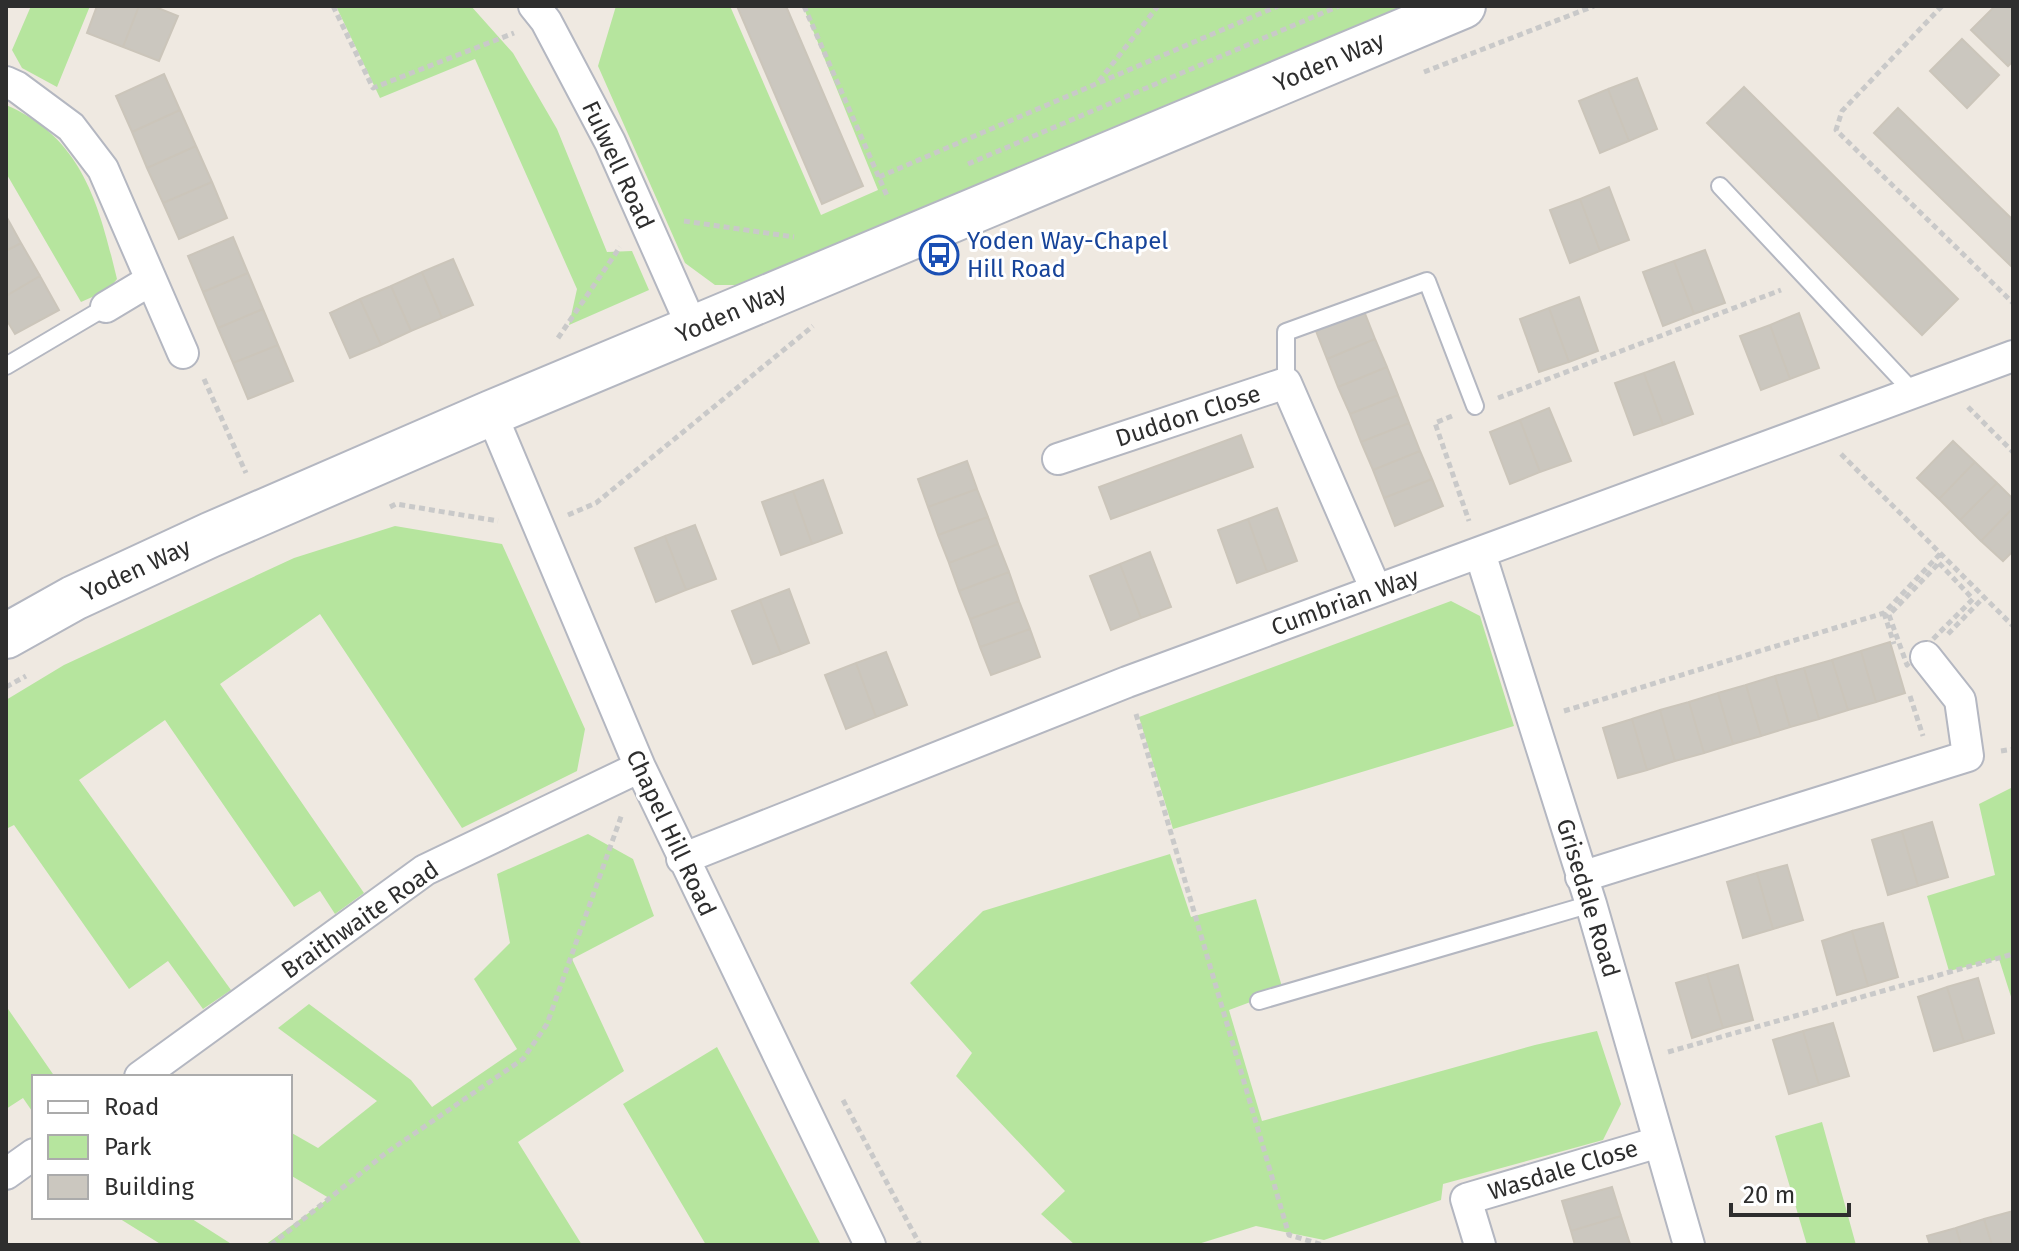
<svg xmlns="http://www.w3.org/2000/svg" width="2019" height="1251" viewBox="0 0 2019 1251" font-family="'Fira Sans',sans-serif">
<rect width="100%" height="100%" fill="#efe9e1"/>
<path fill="#b6e59e" d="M31,6H90L57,87L22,68L12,50Z
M336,6H471L513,53L557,129L607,252L632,251L649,290L569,325L577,289L475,59L380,98Z
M616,6H730L821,215L878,190L803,6H1416L748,285H715L685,263L598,66Z
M6,105C83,138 99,205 117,279L108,290L81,302L6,173Z
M395,526L502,544L585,729L577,771L462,828L320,614L220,684L364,893L335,914L320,891L294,907L165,720L79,780L231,990L203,1009L168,961L129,989L14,825L6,829V700L64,665L294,558Z
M1451,601L1480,616L1514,726L1173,829L1139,717Z
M2013,787V1003L1999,959L1949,971L1927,896L1995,875L1979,804Z
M588,834L633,859L654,916L572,959L624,1071L518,1142L582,1245H265L329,1198L290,1175V1132L318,1148L377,1101L278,1028L309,1004L411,1080L432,1107L517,1049L474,979L510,943L497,874Z
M1170,854L1191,917L1256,899L1283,990L1229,1010L1262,1121L1535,1045L1597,1031L1621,1104L1603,1140L1443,1184L1441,1200L1324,1240L1256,1226L1195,1245H1075L1041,1214L1065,1191L956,1076L972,1053L910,983L983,911Z
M6,1006L55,1077H34V1114L23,1098L6,1109Z
M717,1047L821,1245H706L623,1104Z
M1822,1122L1856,1245H1807L1775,1136Z
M117,1217H189L233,1245H162Z"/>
<path fill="#cbc7bf" stroke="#cbc5ba" stroke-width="2" d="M97,6H139L123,47L87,33Z
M139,6H153L178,16L159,61L123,47Z
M737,6H786L863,186L822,204Z
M1995,6L2013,8V61L2008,66L1971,30Z
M1962,39L1999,75L1967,108L1930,71Z
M164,74L180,110L132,132L116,96Z
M1637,78L1657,129L1629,141L1608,89Z
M1744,87L1958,299L1922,335L1707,123Z
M1608,89L1629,141L1600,153L1579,101Z
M1898,108L2013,220V268L1874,133Z
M180,110L196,146L147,168L132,132Z
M196,146L212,182L163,203L147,168Z
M212,182L227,218L179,239L163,203Z
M1609,187L1629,240L1600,251L1580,199Z
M1580,199L1600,251L1570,263L1550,210Z
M6,216L21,243L6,251Z
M233,237L248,273L203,292L188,256Z
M21,243L40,276L6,296V251Z
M1705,250L1725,303L1694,314L1674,261Z
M453,259L473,305L442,318L422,272Z
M1674,261L1694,314L1663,326L1643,272Z
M422,272L442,318L411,331L391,286Z
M248,273L263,309L218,328L203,292Z
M40,276L59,310L15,334L6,319V296Z
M391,286L411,331L381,345L360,299Z
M1579,297L1598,351L1569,362L1549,308Z
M360,299L381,345L350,358L330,313Z
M1549,308L1569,362L1539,372L1520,319Z
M263,309L278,345L233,363L218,328Z
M1364,311L1375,339L1327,359L1316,331Z
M1799,313L1819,368L1790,379L1770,325Z
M1770,325L1790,379L1761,390L1740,336Z
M1375,339L1387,367L1338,387L1327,359Z
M278,345L293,381L248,399L233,363Z
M1674,362L1693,414L1663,425L1644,373Z
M1387,367L1398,395L1350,414L1338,387Z
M1644,373L1663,425L1634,435L1615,383Z
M1398,395L1409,423L1361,442L1350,414Z
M1549,408L1571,461L1540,472L1520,420Z
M1520,420L1540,472L1510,484L1490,432Z
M1409,423L1420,451L1373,470L1361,442Z
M1241,435L1253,467L1111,519L1099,487Z
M1953,441L1975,462L1939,499L1917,478Z
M1420,451L1432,479L1384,498L1373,470Z
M967,461L977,489L928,507L918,479Z
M1975,462L1997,483L1960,520L1939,499Z
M1432,479L1443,506L1395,526L1384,498Z
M823,480L842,533L812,544L793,491Z
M1997,483L2013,499V508L1981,541L1960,520Z
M977,489L988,517L938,535L928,507Z
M793,491L812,544L781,555L762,502Z
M1277,508L1297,561L1267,572L1248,519Z
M2013,508V551L2003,561L1981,541Z
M988,517L998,544L949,563L938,535Z
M1248,519L1267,572L1237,583L1218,530Z
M695,525L716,579L686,590L665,536Z
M665,536L686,590L656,602L635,548Z
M998,544L1009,572L959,591L949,563Z
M1150,552L1171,607L1141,618L1120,564Z
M1120,564L1141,618L1111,630L1090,576Z
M1009,572L1019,601L970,619L959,591Z
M789,589L809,643L781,654L760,600Z
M760,600L781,654L753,664L732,611Z
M1019,601L1030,629L980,647L970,619Z
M1030,629L1040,657L991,675L980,647Z
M1890,642L1905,693L1876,702L1861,651Z
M1861,651L1876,702L1848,710L1832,660Z
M886,652L907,705L876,717L856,663Z
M1832,660L1848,710L1819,719L1804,668Z
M856,663L876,717L846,729L825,675Z
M1804,668L1819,719L1790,727L1775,676Z
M1775,676L1790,727L1761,736L1746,685Z
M1746,685L1761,736L1733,744L1718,693Z
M1718,693L1733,744L1704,753L1689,702Z
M1689,702L1704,753L1675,761L1660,710Z
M1660,710L1675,761L1647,770L1632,719Z
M1632,719L1647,770L1618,778L1603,728Z
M1932,822L1948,877L1918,886L1902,831Z
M1902,831L1918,886L1888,895L1872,840Z
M1787,865L1803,920L1773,929L1757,873Z
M1757,873L1773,929L1743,938L1727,882Z
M1883,923L1898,977L1868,986L1852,931Z
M1852,931L1868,986L1837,995L1822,941Z
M1738,965L1753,1020L1723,1028L1707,974Z
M1707,974L1723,1028L1692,1038L1676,983Z
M1978,978L1994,1033L1964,1042L1947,987Z
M1947,987L1964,1042L1934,1051L1918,997Z
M1833,1023L1849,1076L1819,1085L1803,1031Z
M1803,1031L1819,1085L1789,1094L1773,1040Z
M1612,1187L1621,1216L1571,1231L1562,1201Z
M2013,1211V1245H1992L1984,1219Z
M1621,1216L1630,1244L1575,1245L1571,1231Z
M1984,1219L1992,1245H1961L1956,1228Z
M1956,1228L1961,1245H1930L1927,1236Z"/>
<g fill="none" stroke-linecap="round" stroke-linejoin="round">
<defs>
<path id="service" d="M1720,186L1914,393
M6,366L106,307
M1286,383V332L1427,281L1475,406
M1259,1001L1591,904"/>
<path id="minor" d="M534,6L546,21L610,142L693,329
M6,82L17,87L71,127L103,169L183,353
M106,307L151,280
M491,413L640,767L870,1245
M1058,459L1286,383L1376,590
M1480,553L1591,904L1689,1245
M682,859L1127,682L2013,356
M1581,877L1968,756L1960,700L1926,657
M140,1077L425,870L640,767
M6,1174L34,1154
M1480,1245L1466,1199L1659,1142"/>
<path id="secondary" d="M6,636L74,598L210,535L491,413L1463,6"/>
</defs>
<use href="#service" stroke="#b4b7c1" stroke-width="20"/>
<use href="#minor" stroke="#b4b7c1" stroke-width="34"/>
<use href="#secondary" stroke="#b4b7c1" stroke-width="48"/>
<path stroke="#c9c9c9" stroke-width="5" stroke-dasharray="6 4" stroke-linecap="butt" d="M333,6L373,88L514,33
M804,6L888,198
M1942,6L1842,111L1836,130L2013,303
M1424,72L1594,6
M1099,81L1158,6
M968,164L1339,6
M879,177L1278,6
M684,221L794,237
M558,338L620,247
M204,379L246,473
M1498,398L1781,290
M1968,407L2013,452
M1452,416L1435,423L1469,521
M1841,454L2013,626
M390,507L396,504L498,521
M568,515L596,503L813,326
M1939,563L1973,599L1907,665L1889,615Z
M1884,613L1894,644
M1948,634L1984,597
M6,687L26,676
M1910,696L1923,736
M1564,711L1884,613L1941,553
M1136,714L1289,1235L1323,1245
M2001,751L2013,749
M1668,1052L2013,954
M843,1100L920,1245
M271,1245L386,1153L523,1059L547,1024L622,814"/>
<use href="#service" stroke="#fff" stroke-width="16"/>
<use href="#minor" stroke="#fff" stroke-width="30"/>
<use href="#secondary" stroke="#fff" stroke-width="44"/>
</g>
<defs>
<symbol id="bus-ring" viewBox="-11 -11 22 22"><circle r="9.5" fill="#fff" stroke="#1a4fb4" stroke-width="1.5"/><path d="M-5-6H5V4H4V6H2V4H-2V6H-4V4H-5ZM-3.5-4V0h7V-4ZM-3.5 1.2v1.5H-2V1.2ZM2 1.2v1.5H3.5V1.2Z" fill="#1a4fb4"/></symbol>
</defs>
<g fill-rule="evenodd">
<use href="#bus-ring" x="917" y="233" width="44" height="44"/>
</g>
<g text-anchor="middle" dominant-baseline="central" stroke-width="6" stroke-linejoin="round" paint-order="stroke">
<g font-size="24" fill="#2e2e2e" stroke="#fff">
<text transform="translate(1329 62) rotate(-23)">Yoden Way</text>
<text transform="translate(618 165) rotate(65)">Fulwell Road</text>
<text transform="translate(731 313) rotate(-23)">Yoden Way</text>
<text transform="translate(1188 416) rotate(-18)">Duddon Close</text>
<text transform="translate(136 570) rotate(-25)">Yoden Way</text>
<text transform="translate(1345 602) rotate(-20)">Cumbrian Way</text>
<text transform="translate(671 833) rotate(65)">Chapel Hill Road</text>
<text transform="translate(1588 898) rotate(73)">Grisedale Road</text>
<text transform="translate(360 920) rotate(-35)">Braithwaite Road</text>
<text transform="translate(1563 1170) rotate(-17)">Wasdale Close</text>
</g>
<g font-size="24" fill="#164399" stroke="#fff" text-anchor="start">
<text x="967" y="241">Yoden Way-Chapel<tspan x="967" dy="28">Hill Road</tspan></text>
</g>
</g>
<rect width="2019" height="1251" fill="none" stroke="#2e2e2e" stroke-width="16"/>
<rect x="32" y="1075" width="260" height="144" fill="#ffffff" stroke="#ababab" stroke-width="2"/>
<rect x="48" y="1101" width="40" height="12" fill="#ffffff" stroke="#ababab" stroke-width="2"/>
<text x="104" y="1115" font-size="24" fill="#2e2e2e">Road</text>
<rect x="48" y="1135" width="40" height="24" fill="#b6e59e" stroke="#ababab" stroke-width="2"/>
<text x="104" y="1155" font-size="24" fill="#2e2e2e">Park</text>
<rect x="48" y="1175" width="40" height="24" fill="#cbc7bf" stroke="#ababab" stroke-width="2"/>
<text x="104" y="1195" font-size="24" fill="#2e2e2e">Building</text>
<path d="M1731 1203v12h118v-12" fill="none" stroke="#2e2e2e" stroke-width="4"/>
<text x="1743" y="1203" font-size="24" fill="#2e2e2e" stroke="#ffffff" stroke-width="6" paint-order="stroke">20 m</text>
</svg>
